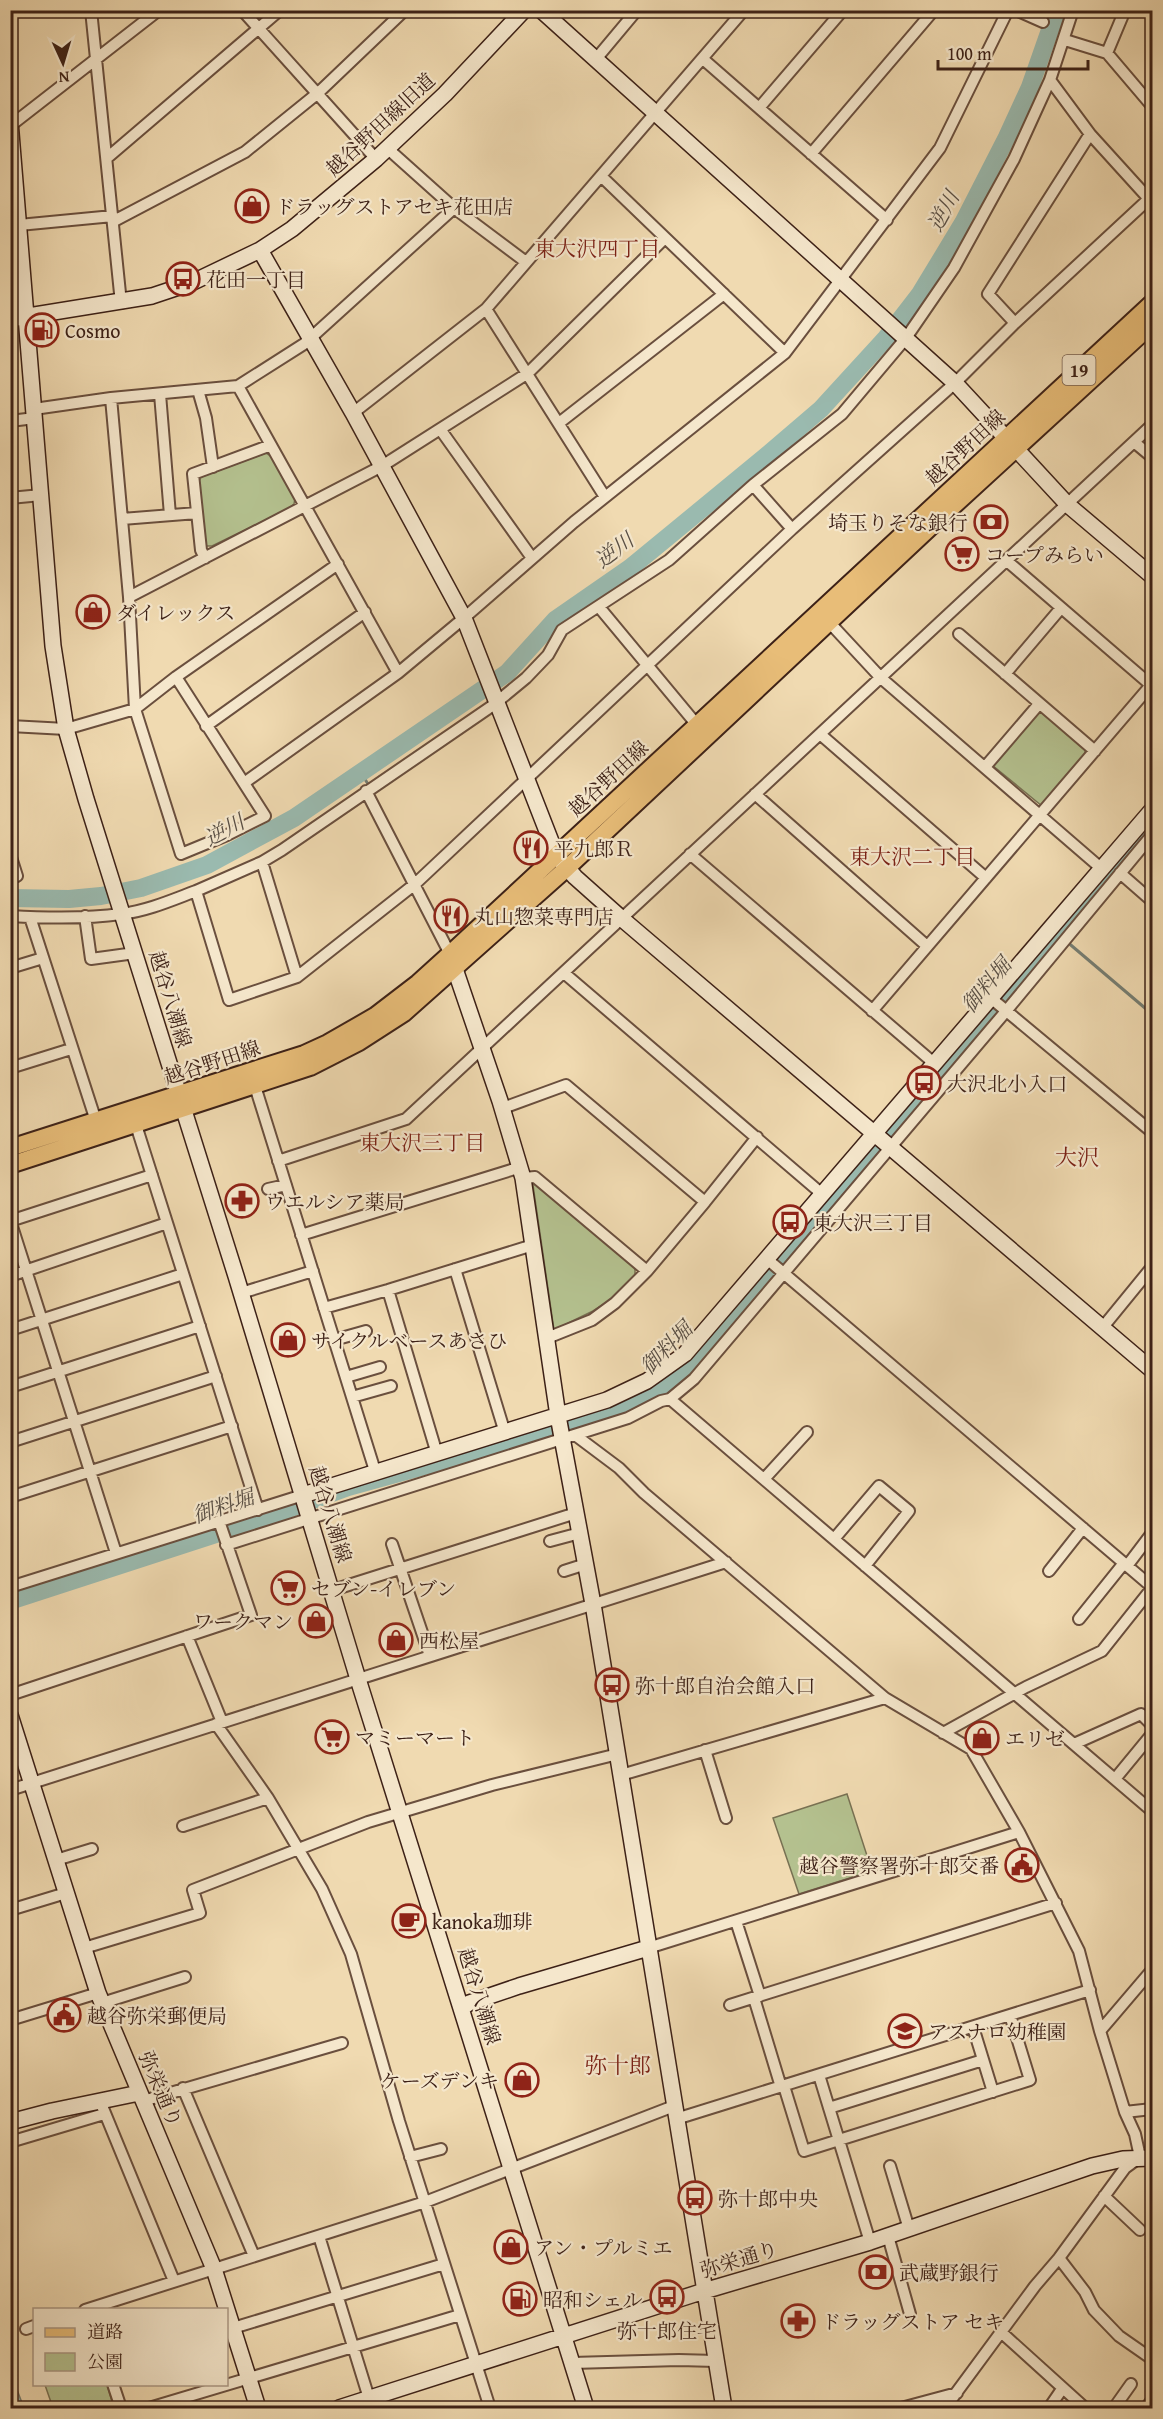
<svg xmlns="http://www.w3.org/2000/svg" width="1163" height="2419" viewBox="0 0 1163 2419" font-family="'Gentium Book Plus','Noto Serif JP',serif">
<rect width="100%" height="100%" fill="#f0dab1"/>
<filter id="stains"><feTurbulence type="fractalNoise" baseFrequency=".00333" numOctaves="4"/><feColorMatrix values="0 0 0 0 .2 0 0 0 0 .09 0 0 0 0 .02 0 0 0 .5 -.17"/></filter>
<radialGradient id="worn" r=".72"><stop offset=".6" stop-color="#630" stop-opacity="0"/><stop offset="1" stop-color="#630" stop-opacity=".3"/></radialGradient>
<path fill="#b4c18f" stroke="#787153" stroke-width="1.5" d="M266,453L274,458L295,498L294,504L288,509L212,546H206L204,542L199,481L201,477Z
M1037,713H1042L1085,750V756L1042,806L992,765Z
M535,1184L635,1268V1275L617,1296L593,1311L554,1330L533,1185Z
M847,1794L872,1871L799,1894L773,1818Z
M45,2385H107L114,2408H53Z"/>
<path fill="#9abaaf" stroke="#757d72" stroke-width="1.5" d="M11,2374L24,2408H11Z"/>
<g fill="none" stroke-linecap="round" stroke-linejoin="round">
<path stroke="#757d72" stroke-width="3" d="M361,773L368,784
M1059,935L1152,1014"/>
<path stroke="#9abaaf" stroke-width="18" d="M10,898L69,899L101,896L141,888L207,865L294,818L507,673L555,620L630,568L765,457L821,409L886,338L920,294L963,223L1007,137L1030,87L1057,10
M10,1601L253,1522L348,1487L541,1434L659,1392L679,1374L698,1350L888,1138L1152,822"/>
<defs>
<path id="street" d="M91,10L121,303
M242,10L376,159
M1016,10L1043,22
M1065,40L1107,53L1152,106
M1107,53L1125,10
M596,59L637,10
M703,59L887,220
M1050,80L1090,134L1149,199
M759,108L843,10
M10,126L159,10
M387,148L454,208L526,262
M811,154L934,10
M107,158L280,10
M601,176L785,353
M114,221L245,152L318,93L405,10
M19,225L113,216
M486,309L605,497
M1015,323L988,294L1090,134
M238,386L398,673
M198,390L206,418L213,467
M160,394L170,515
M111,398L129,597L135,709L181,854L227,835L265,816L176,677
M34,409L111,398L238,386L304,344L454,208
M353,413L486,309L744,10
M10,421L35,418
M559,423L724,294
M440,429L532,558
M1134,442L1152,457
M753,485L792,529
M10,498L41,495
M122,519L197,513
M205,558L201,550L193,474L271,445
M1007,561L1152,686
M129,597L382,466L528,373L665,238
M599,607L697,725
M829,622L881,678L1102,869
M959,634L1095,751
M1005,674L1061,608
M10,726L66,729L135,709L176,677L338,564
M206,726L365,612
M820,734L986,878
M985,767L1039,704
M244,783L398,673L464,618L574,522L785,353L940,148L1008,10
M366,791L450,954
M755,794L927,946
M10,854L17,876L10,875
M690,854L935,1064
M262,862L297,977
M1120,873L1152,901
M196,891L262,862L282,850L492,706L526,678L548,655L562,630L669,560L753,485L842,414L906,338L954,268L1014,159L1050,80L1073,10
M10,916C46,918 86,919 121,914C147,911 172,900 196,891L229,1000L297,977L415,884L792,529L955,383L1015,323L1152,196
M85,916L91,959L135,953
M30,917L96,1121
M10,968L43,958
M564,973L822,1194
M992,999L1152,1132
M872,1011L1151,685
M10,1068L71,1049
M255,1086L376,1474
M503,1108L566,1085L705,1202
M136,1125L258,1510
M278,1161L406,1119L1152,425
M523,1178L535,1177L647,1271
M268,1189L286,1185
M10,1220L116,1553
M10,1221L152,1175
M301,1235L521,1167
M767,1259L1152,1587
M455,1269L505,1433
M10,1276L167,1223
M388,1290L437,1454
M241,1293L313,1271
M324,1308L388,1290L533,1245
M1103,1327L1152,1267
M10,1330L183,1274
M547,1338L592,1320L615,1303L647,1271L705,1202L757,1137
M334,1340L366,1331
M346,1377L380,1367
M10,1387L200,1326
M352,1397L391,1386
M670,1399L1152,1811
M575,1435L619,1468L644,1493L885,1698L971,1749L1019,1832L1079,1951L1100,2031L1125,2112L1135,2134L1140,2157L1125,2168L1059,2258L1035,2286L945,2408
M10,1442L216,1376
M764,1479L807,1432
M10,1497L232,1426
M834,1539L879,1486L909,1511L865,1566
M550,1541L580,1533
M392,1544L430,1656
M226,1545L628,1418L661,1401L670,1399L694,1379L1007,1010L1152,835
M1127,1566L1152,1533
M564,1571L586,1564
M1049,1571L1083,1528
M10,1587L303,1495
M333,1590L576,1513
M1079,1619L1124,1563
M187,1636L222,1722
M10,1695L251,1615L219,1521
M216,1724L268,1798L322,1889L351,1954L399,2121L490,2408
M943,1733L1026,1687L1102,1651L1152,1588
M1074,1744L1141,1714L1152,1725
M705,1750L726,1818
M621,1775L885,1698
M1115,1779L1152,1734
M10,1790L726,1562
M183,1826L268,1798
M56,1860L92,1849
M10,1910L66,1893
M736,1921L760,1996
M84,1948L200,1913L193,1890L368,1822L492,1785L618,1754
M648,1948L1019,1832
M754,1998L781,2087
M102,2003L185,1977
M730,2005L1056,1903
M10,2020L98,1993
M973,2027L993,2092
M1100,2031L1152,1970
M819,2075L870,2242
M784,2086L804,2151L1030,2080L1010,2015
M183,2088L254,2256
M100,2101L174,2281
M143,2101L342,2043
M829,2108L983,2060
M1125,2112L1152,2109
M676,2119L1090,1990
M10,2142L104,2114
M410,2157L441,2149
M890,2166L909,2229
M1104,2196L1140,2230
M319,2236L372,2408
M888,2236L910,2314
M1059,2258L1085,2292L1094,2310L1119,2336L1152,2359
M85,2310L425,2202L674,2106
M233,2328L444,2264
M26,2329L34,2326
M1001,2332L1085,2408
M572,2363L679,2360L716,2361
M113,2384L121,2408
M149,2408L460,2315
M901,2408L957,2393
M1049,2408L1062,2389
M1114,2408L1131,2384
M1146,2408L1152,2400"/>
<path id="secondary" d="M541,10L955,383L1068,505L1152,576
M10,121L53,646L66,729L86,799L236,1276L358,1679L586,2408
M260,250L353,413L464,618L552,844L556,855L575,877L621,918L1152,1370
M10,319L152,296L191,283L260,250L292,229L376,159L445,94L524,10
M455,969L500,1101L523,1178L558,1416L593,1604L724,2408
M303,1495L607,1400L647,1381L685,1354L1152,810
M10,1715L98,1993L214,2269L258,2408
M462,2008L469,2003L519,1986L648,1948
M10,2122L52,2111L139,2093
M339,2408L704,2291L870,2242L1092,2166L1123,2159L1152,2158"/>
<path id="primary" d="M10,1148L304,1054L328,1043L375,1016L418,983L450,954L1152,303
M10,1165L310,1067L359,1042L404,1013L567,868L937,521L1152,324"/>
</defs>
<use href="#street" stroke="#6a4f3e" stroke-width="14"/>
<use href="#secondary" stroke="#3d2117" stroke-width="18"/>
<use href="#primary" stroke="#3d2117" stroke-width="20"/>
<use href="#street" stroke="#f5e7cc" stroke-width="10"/>
<use href="#secondary" stroke="#f5e7cc" stroke-width="15"/>
<use href="#primary" stroke="#e8bd78" stroke-width="16"/>
</g>
<defs>
<symbol id="shop-ring" viewBox="-11 -11 22 22"><circle r="9.5" fill="#f5e7cc" stroke="#8f2418" stroke-width="1.5"/><path d="M-5-2.5h2.3a2.7 3.5 0 0 1 5.4 0H5L5.5 6h-11ZM-1.5-2.5h3a1.5 2.3 0 0 0-3 0Z" fill="#8f2418"/></symbol>
<symbol id="bus-ring" viewBox="-11 -11 22 22"><circle r="9.5" fill="#f5e7cc" stroke="#8f2418" stroke-width="1.5"/><path d="M-5-6H5V4H4V6H2V4H-2V6H-4V4H-5ZM-3.5-4V0h7V-4ZM-3.5 1.2v1.5H-2V1.2ZM2 1.2v1.5H3.5V1.2Z" fill="#8f2418"/></symbol>
<symbol id="fuel-ring" viewBox="-11 -11 22 22"><circle r="9.5" fill="#f5e7cc" stroke="#8f2418" stroke-width="1.5"/><path d="M-5.5-6h7V0h2V4h1.3V-2.5L3-4.5l.8-.8L6-3V5H2.5V1h-1V6h-7ZM-4.2-4.7v3.2H.2V-4.7Z" fill="#8f2418"/></symbol>
<symbol id="bank-ring" viewBox="-11 -11 22 22"><circle r="9.5" fill="#f5e7cc" stroke="#8f2418" stroke-width="1.5"/><path d="M-6-4H6V4H-6ZM0-2.3a2.3 2.3 0 1 0 0 4.6a2.3 2.3 0 1 0 0-4.6Z" fill="#8f2418"/></symbol>
<symbol id="supermarket-ring" viewBox="-11 -11 22 22"><circle r="9.5" fill="#f5e7cc" stroke="#8f2418" stroke-width="1.5"/><path d="M-6-5.5h2.5l.6 2H6L4.5 2H-2.5L-4.4-4H-6ZM-1.5 3.2a1.3 1.3 0 1 0 .1 0ZM3 3.2a1.3 1.3 0 1 0 .1 0Z" fill="#8f2418"/></symbol>
<symbol id="restaurant-ring" viewBox="-11 -11 22 22"><circle r="9.5" fill="#f5e7cc" stroke="#8f2418" stroke-width="1.5"/><path d="M-5-6h1v4h1v-4h1v4h1v-4h1v5L-1.5 .5V6h-2V.5L-5-1ZM5-6V6H3V1.5H1.5Q1.5-4 5-6Z" fill="#8f2418"/></symbol>
<symbol id="pharmacy-ring" viewBox="-11 -11 22 22"><circle r="9.5" fill="#f5e7cc" stroke="#8f2418" stroke-width="1.5"/><path d="M-2-6h4v4h4v4h-4v4h-4v-4h-4v-4h4Z" fill="#8f2418"/></symbol>
<symbol id="civic-ring" viewBox="-11 -11 22 22"><circle r="9.5" fill="#f5e7cc" stroke="#8f2418" stroke-width="1.5"/><path d="M-.6-6.5H3V-4.5H.6V-3L4-1V1h2V6H-6V1h2V-1L-.6-3ZM-1.2 2.5V6h2.4V2.5Z" fill="#8f2418"/></symbol>
<symbol id="cafe-ring" viewBox="-11 -11 22 22"><circle r="9.5" fill="#f5e7cc" stroke="#8f2418" stroke-width="1.5"/><path d="M-5.5-4.5H6V0H3Q3 3.5 0 3.5H-2.5Q-5.5 3.5-5.5 0ZM3-3.2v2h1.7v-2ZM-6 4.5H4V6H-6Z" fill="#8f2418"/></symbol>
<symbol id="school-ring" viewBox="-11 -11 22 22"><circle r="9.5" fill="#f5e7cc" stroke="#8f2418" stroke-width="1.5"/><path d="M0-5L7-2L0 1L-7-2ZM-4 1L0 2.5L4 1V4Q0 6-4 4Z" fill="#8f2418"/></symbol>
</defs>
<g fill-rule="evenodd">
<use href="#shop-ring" x="233" y="187" width="38" height="38"/>
<use href="#bus-ring" x="164" y="260" width="38" height="38"/>
<use href="#fuel-ring" x="23" y="311" width="38" height="38"/>
<use href="#bank-ring" x="972" y="503" width="38" height="38"/>
<use href="#supermarket-ring" x="943" y="535" width="38" height="38"/>
<use href="#shop-ring" x="74" y="593" width="38" height="38"/>
<use href="#restaurant-ring" x="512" y="829" width="38" height="38"/>
<use href="#restaurant-ring" x="432" y="897" width="38" height="38"/>
<use href="#bus-ring" x="905" y="1064" width="38" height="38"/>
<use href="#pharmacy-ring" x="223" y="1182" width="38" height="38"/>
<use href="#bus-ring" x="771" y="1203" width="38" height="38"/>
<use href="#shop-ring" x="269" y="1321" width="38" height="38"/>
<use href="#supermarket-ring" x="269" y="1569" width="38" height="38"/>
<use href="#shop-ring" x="297" y="1602" width="38" height="38"/>
<use href="#shop-ring" x="377" y="1621" width="38" height="38"/>
<use href="#bus-ring" x="593" y="1666" width="38" height="38"/>
<use href="#supermarket-ring" x="313" y="1718" width="38" height="38"/>
<use href="#shop-ring" x="963" y="1719" width="38" height="38"/>
<use href="#civic-ring" x="1003" y="1846" width="38" height="38"/>
<use href="#cafe-ring" x="390" y="1902" width="38" height="38"/>
<use href="#civic-ring" x="45" y="1996" width="38" height="38"/>
<use href="#school-ring" x="886" y="2012" width="38" height="38"/>
<use href="#shop-ring" x="503" y="2061" width="38" height="38"/>
<use href="#bus-ring" x="676" y="2179" width="38" height="38"/>
<use href="#shop-ring" x="492" y="2228" width="38" height="38"/>
<use href="#bank-ring" x="857" y="2253" width="38" height="38"/>
<use href="#bus-ring" x="648" y="2278" width="38" height="38"/>
<use href="#fuel-ring" x="501" y="2280" width="38" height="38"/>
<use href="#pharmacy-ring" x="779" y="2302" width="38" height="38"/>
</g>
<g text-anchor="middle" dominant-baseline="central" stroke-width="4.5" stroke-linejoin="round" paint-order="stroke">
<rect fill="#f5e7cc" stroke="#745c4d" stroke-width="1.5" x="1062.5" y="355" width="33" height="30" rx="4.5"/>
<g font-size="18" font-weight="bold" fill="#3d2117">
<text x="1079" y="370">19</text>
</g>
<g font-size="20" fill="#3d2117" stroke="#f5e7cc">
<text transform="translate(380 124) rotate(-43)">越谷野田線旧道</text>
<text transform="translate(965 447) rotate(-43)">越谷野田線</text>
<text transform="translate(608 778) rotate(-43)">越谷野田線</text>
<text transform="translate(171 999) rotate(73)">越谷八潮線</text>
<text transform="translate(212 1062) rotate(-18)">越谷野田線</text>
<text transform="translate(331 1514) rotate(73)">越谷八潮線</text>
<text transform="translate(480 1996) rotate(73)">越谷八潮線</text>
<text transform="translate(161 2089) rotate(67)">弥栄通り</text>
<text transform="translate(739 2259) rotate(-17)">弥栄通り</text>
</g>
<g font-size="20" fill="#3d2117" stroke="#f5e7cc" text-anchor="start">
<text x="275" y="206">ドラッグストアセキ花田店</text>
<text x="206" y="279">花田一丁目</text>
<text x="65" y="330">Cosmo</text>
<text x="968" y="522" text-anchor="end">埼玉りそな銀行</text>
<text x="985" y="554">コープみらい</text>
<text x="116" y="612">ダイレックス</text>
<text x="554" y="848">平九郎Ｒ</text>
<text x="474" y="916">丸山惣菜専門店</text>
<text x="947" y="1083">大沢北小入口</text>
<text x="265" y="1201">ウエルシア薬局</text>
<text x="813" y="1222">東大沢三丁目</text>
<text x="311" y="1340">サイクルベースあさひ</text>
<text x="311" y="1588">セブン-イレブン</text>
<text x="293" y="1621" text-anchor="end">ワークマン</text>
<text x="419" y="1640">西松屋</text>
<text x="635" y="1685">弥十郎自治会館入口</text>
<text x="355" y="1737">マミーマート</text>
<text x="1005" y="1738">エリゼ</text>
<text x="999" y="1865" text-anchor="end">越谷警察署弥十郎交番</text>
<text x="432" y="1921">kanoka珈琲</text>
<text x="87" y="2015">越谷弥栄郵便局</text>
<text x="928" y="2031">アスナロ幼稚園</text>
<text x="499" y="2080" text-anchor="end">ケーズデンキ</text>
<text x="718" y="2198">弥十郎中央</text>
<text x="534" y="2247">アン・プルミエ</text>
<text x="899" y="2272">武蔵野銀行</text>
<text x="543" y="2299">昭和シェル</text>
<text x="821" y="2321">ドラッグストア セキ</text>
<text x="667" y="2330" text-anchor="middle">弥十郎住宅</text>
</g>
<g font-size="21" font-style="italic" fill="#594f45" stroke="#f5e7cc">
<text transform="translate(943 211) rotate(-61)">逆川</text>
<text transform="translate(614 550) rotate(-37)">逆川</text>
<text transform="translate(224 830) rotate(-28)">逆川</text>
<text transform="translate(986 985) rotate(-50)">御料堀</text>
<text transform="translate(666 1348) rotate(-46)">御料堀</text>
<text transform="translate(223 1506) rotate(-19)">御料堀</text>
</g>
<g font-size="21" fill="#7a1f14" stroke="#f5e7cc">
<text x="597" y="248">東大沢四丁目</text>
<text x="912" y="856">東大沢二丁目</text>
<text x="422" y="1142">東大沢三丁目</text>
</g>
<g font-size="22" fill="#7a1f14" stroke="#f5e7cc">
<text x="1077" y="1157">大沢</text>
<text x="618" y="2065">弥十郎</text>
</g>
</g>
<rect width="1163" height="2419" fill="none" stroke="#f0dab1" stroke-width="36"/>
<rect x="12" y="12" width="1139" height="2395" fill="none" stroke="#3d2117" stroke-width="3"/>
<rect x="18" y="18" width="1127" height="2383" fill="none" stroke="#3d2117" stroke-width="1.5"/>
<rect x="33" y="2308" width="195" height="78" fill="#f5e7cc" stroke="#ab9884" stroke-width="1.5"/>
<rect x="45" y="2328" width="30" height="9" fill="#e8bd78" stroke="#ab9884" stroke-width="1.5"/>
<text x="87" y="2338" font-size="18" fill="#3d2117">道路</text>
<rect x="45" y="2353" width="30" height="18" fill="#b4c18f" stroke="#ab9884" stroke-width="1.5"/>
<text x="87" y="2368" font-size="18" fill="#3d2117">公園</text>
<g transform="translate(63 63) rotate(176)" stroke="#f5e7cc" stroke-width="4.5" paint-order="stroke">
<path d="M0-4.5L10 22L0 15L-10 22Z" fill="#3d2117"/>
<text y="-9" font-size="16" font-weight="bold" text-anchor="middle" fill="#3d2117">N</text>
</g>
<path d="M938 60v9h150v-9" fill="none" stroke="#3d2117" stroke-width="3"/>
<text x="947" y="60" font-size="18" fill="#3d2117" stroke="#f5e7cc" stroke-width="4.5" paint-order="stroke">100 m</text>
<rect width="100%" height="100%" filter="url(#stains)"/>
<rect width="100%" height="100%" fill="url(#worn)"/>
</svg>
